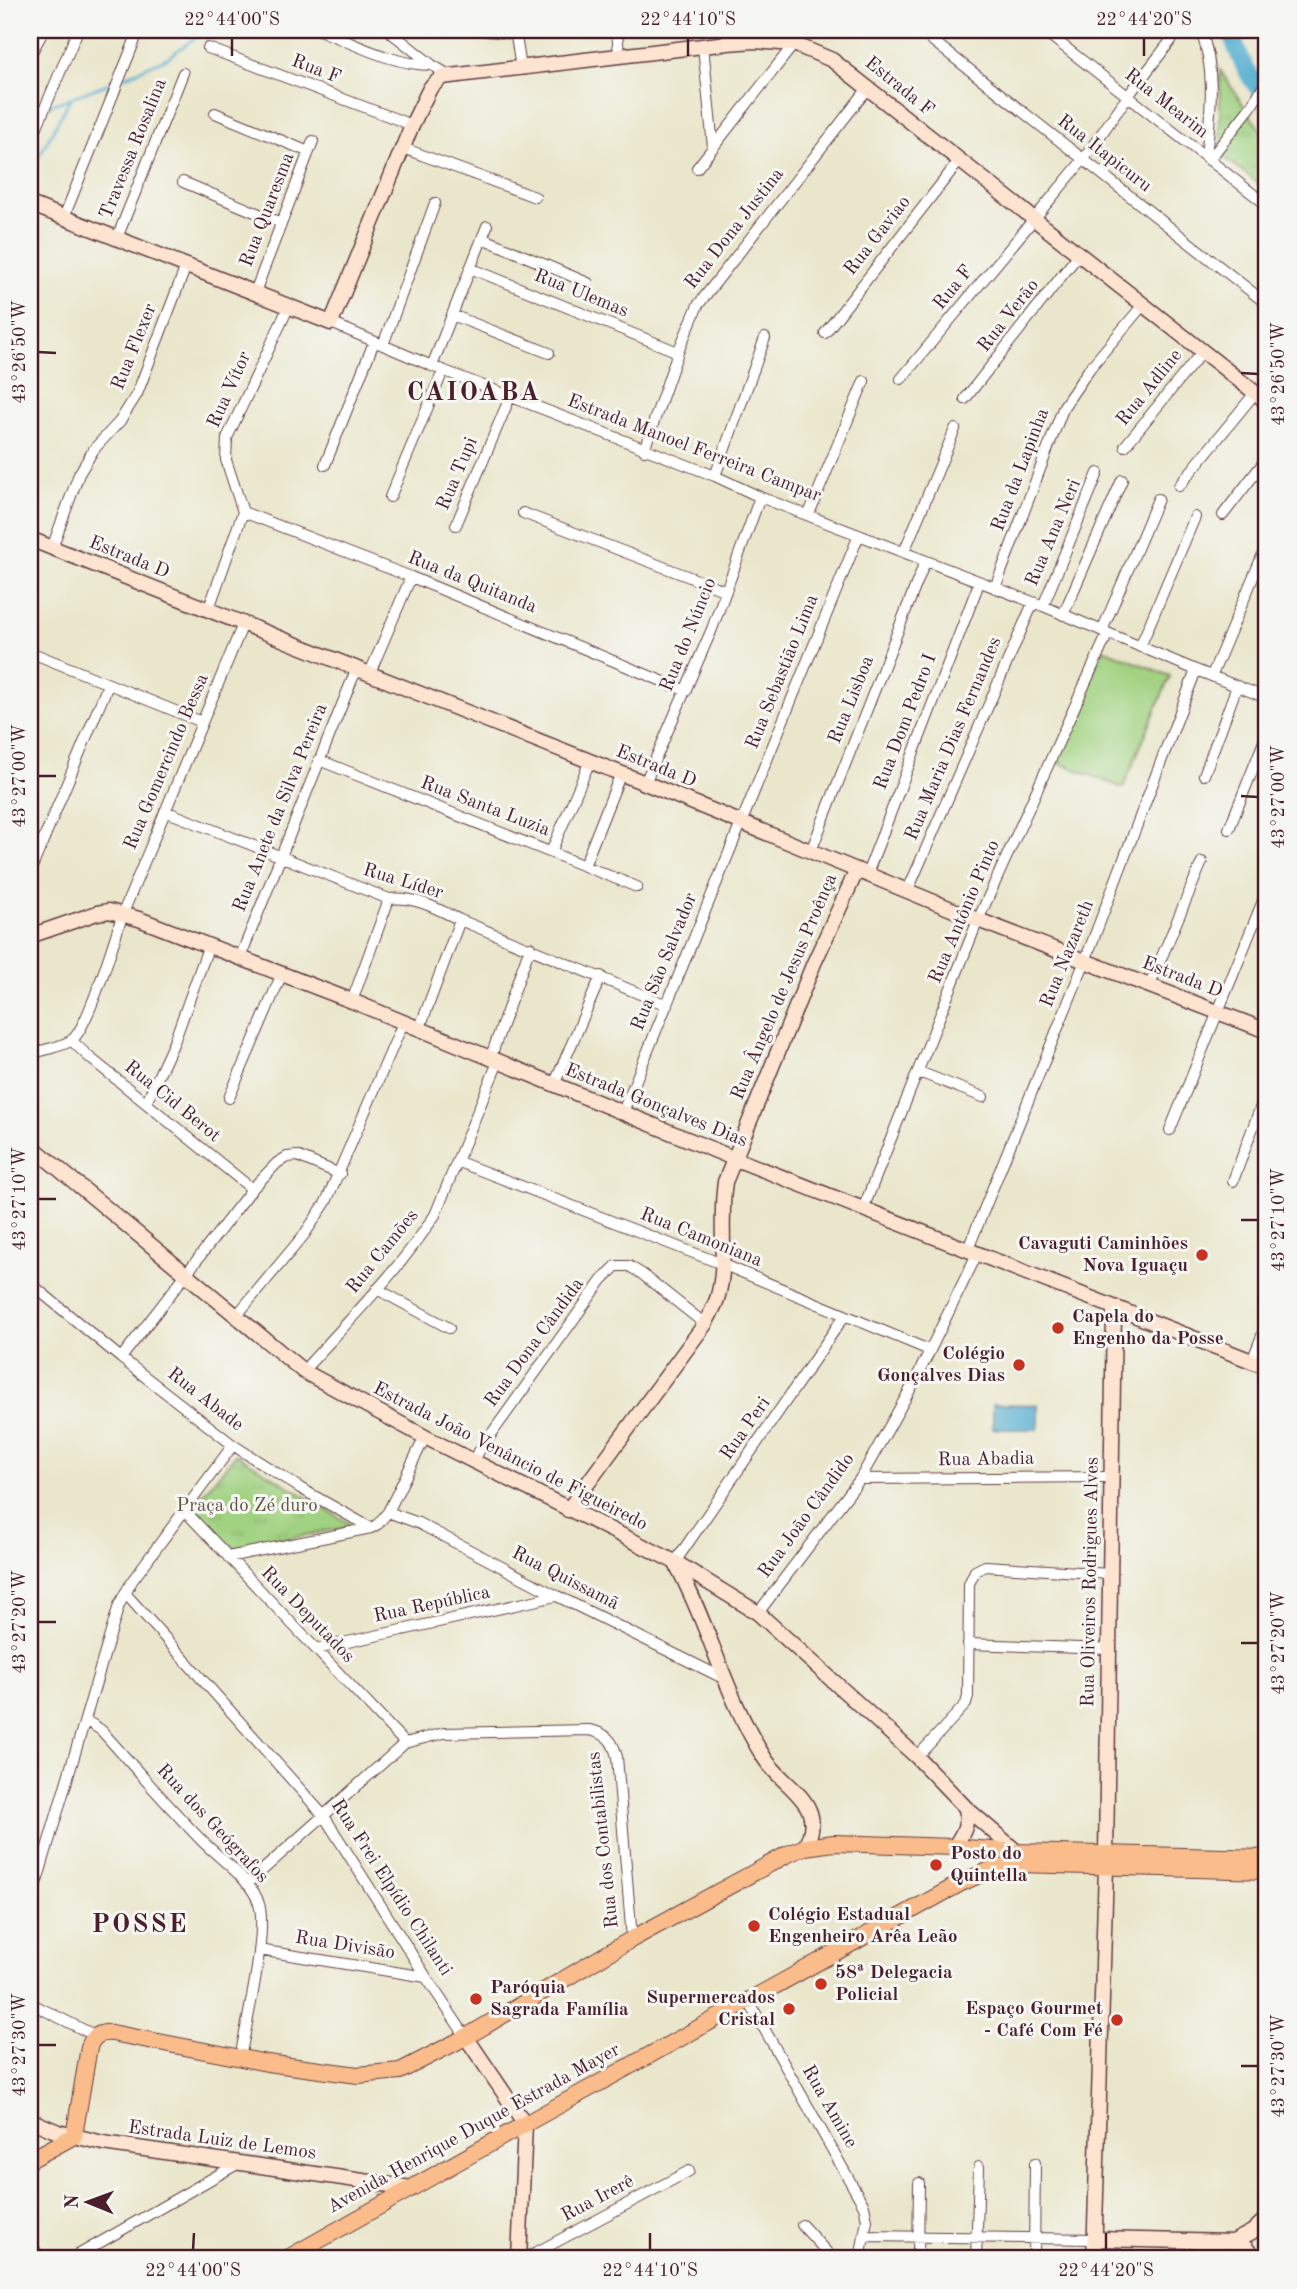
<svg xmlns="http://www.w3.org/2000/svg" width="1297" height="2289" viewBox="0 0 1297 2289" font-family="'Old Standard TT',serif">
<defs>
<pattern id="park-tufts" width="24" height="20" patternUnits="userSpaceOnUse" patternTransform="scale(1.75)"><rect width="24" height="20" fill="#a1d281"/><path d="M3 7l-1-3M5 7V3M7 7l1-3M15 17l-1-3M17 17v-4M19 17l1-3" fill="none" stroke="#8cb470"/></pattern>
</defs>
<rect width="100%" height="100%" fill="#f6f6f2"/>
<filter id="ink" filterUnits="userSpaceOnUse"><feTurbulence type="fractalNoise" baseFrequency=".0143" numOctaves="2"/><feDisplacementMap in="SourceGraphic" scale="14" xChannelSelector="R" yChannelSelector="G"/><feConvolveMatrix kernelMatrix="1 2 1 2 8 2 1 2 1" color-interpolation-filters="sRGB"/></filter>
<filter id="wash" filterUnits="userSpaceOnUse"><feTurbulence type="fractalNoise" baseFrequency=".00686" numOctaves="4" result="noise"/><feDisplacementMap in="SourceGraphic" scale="28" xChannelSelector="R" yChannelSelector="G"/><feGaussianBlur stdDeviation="1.57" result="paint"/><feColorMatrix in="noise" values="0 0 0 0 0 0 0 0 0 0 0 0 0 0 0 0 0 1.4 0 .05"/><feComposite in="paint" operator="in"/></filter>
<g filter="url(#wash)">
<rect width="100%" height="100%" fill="#eae6cb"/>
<path fill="#a1d281" stroke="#767856" stroke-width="2" d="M1103,649L1170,676L1123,788L1054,761Z"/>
<path fill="url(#park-tufts)" stroke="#767856" stroke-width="2" d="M1220,70L1267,140V190L1220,154Z
M236,1454L353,1526L234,1549L191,1508Z"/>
<path fill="#52aed0" stroke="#4e667e" stroke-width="2" d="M993,1404L1038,1405V1429H993Z"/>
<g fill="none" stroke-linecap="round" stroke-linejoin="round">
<path stroke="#52aed0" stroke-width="2.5" d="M124,77L167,58L206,30
M49,106L115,81
M30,113L40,109
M30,173L70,99"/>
<path stroke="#52aed0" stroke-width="18" d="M1231,30C1235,48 1251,87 1267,95"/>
</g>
</g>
<g filter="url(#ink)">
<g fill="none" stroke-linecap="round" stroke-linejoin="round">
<defs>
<path id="street" d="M319,30C355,44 393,65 432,65
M388,30L432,65L449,75
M479,30L515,34
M515,30L521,68
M617,30L619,55
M919,30L1267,304
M1043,30L1267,205
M1200,30C1217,68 1210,116 1206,157
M703,46L713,147
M208,48L412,125
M30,55L44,30
M215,113L309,152
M30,143L78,30
M403,148L535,197
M1209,160L1250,108L1267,81
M697,168L794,44
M183,182L281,223
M64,217L139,30
M117,238L183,73
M482,238L588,283
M470,268L678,352
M255,292L313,141
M452,315L549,353
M331,323L432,366L715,476L760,497L1043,606L1196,670L1267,698
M825,333L959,161
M383,345L435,203
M432,366L487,226
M901,379L1083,160L1128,96L1179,30
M965,399L1079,254
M1125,446L1202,352
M644,450L678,352L698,305L869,87
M325,465L374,342
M715,476L765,338
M1179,486L1255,393
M390,497L443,371
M243,512L411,577L686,691
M523,513L726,591
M809,514L864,381
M1223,515L1267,458
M456,525L510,397
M52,548L79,474L94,449L120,421L137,394L186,266
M904,552L955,429
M995,588L1064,406L1090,368L1143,305
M1043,606L1098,473
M208,611L243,512L226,460L227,438L289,306
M1063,615L1122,480
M1102,631L1158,499
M1140,647L1195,517
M30,652L202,722
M369,675L411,577
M1212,675L1263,554
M319,760L637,887
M1204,775L1237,686
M645,783L712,629L760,497
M165,811L389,899C415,896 438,909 460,920L667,1005
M1229,829L1267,734
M811,851L925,562
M551,852L590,761
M584,866L621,773
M30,872L108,685
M867,874L979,583
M908,890L1033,603
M240,958L356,670
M1149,987L1202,862
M352,1001L389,899
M419,1030L460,920
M71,1040L89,1057L252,1189
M30,1054C40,1051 64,1046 72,1040C89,1026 115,938 123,913L243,624
M490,1059L530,947
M919,1072L983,1097
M554,1085L601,976
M229,1098L281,976
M146,1103L174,1042L209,945
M622,1114L859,535
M1170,1130L1267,891
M459,1162L722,1264L929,1350
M1233,1181L1267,1090
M863,1209L978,920L1108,633
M968,1249L1085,961L1196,670
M30,1283L121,1358L233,1445L300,1488L371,1528
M377,1289L449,1328
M237,1315L304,1235L326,1202L403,1023
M121,1358L252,1189L277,1163L287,1157L297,1156L340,1174
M1252,1361L1267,1323
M303,1371C348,1321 398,1272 435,1215L498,1062
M472,1461L602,1280L616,1266H629L642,1274L705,1324
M860,1479L1112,1477
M184,1510L405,1743
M388,1512L418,1523L557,1596L725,1679
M228,1557L371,1528L378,1524L388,1512L425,1437
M675,1562L845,1315
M125,1593L324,1816L426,1977L466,2037
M758,1613L860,1479L915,1381L978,1252
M968,1644L1109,1649
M316,1649L556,1596
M85,1720L101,1730C134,1767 167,1805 202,1841C219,1858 253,1881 259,1904C268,1932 246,2026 240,2058
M917,1757L966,1704L968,1696L969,1584L975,1571L985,1566L1110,1574
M247,1884L405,1743L444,1733L589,1730C606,1733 613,1740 617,1757L632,1939
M30,1905L119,1605L132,1581L233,1445
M259,1950L426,1977
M748,2000L864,2206L867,2220L860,2259
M30,2003L96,2036
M802,2225L833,2259
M865,2236L1095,2239
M71,2259L239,2163
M524,2259L689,2171
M918,2259L919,2183
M976,2259L979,2167
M1034,2259L1035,2163"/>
<path id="secondary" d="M30,204L331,323L412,125L430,88L442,77L728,43L754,41L794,44L832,60L1267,402
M30,539L645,783L978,920L1267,1031
M30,936L97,913L109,911L139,919L352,1001L733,1158L1267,1367
M30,1145L303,1371L425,1437L675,1562L758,1613L917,1757L966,1808L1017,1852
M568,1510L705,1324C709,1316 714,1308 717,1299C728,1265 719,1219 725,1182L814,963L857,870
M676,1564C710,1626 726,1699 765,1759C786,1790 828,1803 805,1847
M954,1847C963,1834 969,1824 966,1808
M1106,1855L1114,1309
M466,2037L525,2124L519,2259
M30,2120L58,2132L103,2143L411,2188
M1095,2239L1233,2242L1246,2248L1255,2259
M1233,2242L1252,2232L1267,2218
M30,2246L37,2259
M1094,2259L1106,1867"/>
<path id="primary" d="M30,2160L74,2136L89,2047C93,2036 100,2032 112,2033L267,2063L358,2075L400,2071L466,2037L632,1939L788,1854L805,1847L834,1843L954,1847L1017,1852L1267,1858
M286,2259L525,2124L961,1883L990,1870L1018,1864L1267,1871"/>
</defs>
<use href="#street" stroke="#623d43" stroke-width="12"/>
<use href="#secondary" stroke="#623d43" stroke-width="17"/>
<use href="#primary" stroke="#623d43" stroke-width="18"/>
<use href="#street" stroke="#fff" stroke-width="10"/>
<use href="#secondary" stroke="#fde4d0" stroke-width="14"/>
<use href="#primary" stroke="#f9bc8a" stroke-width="16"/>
</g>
</g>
<path fill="none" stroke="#4a1f2b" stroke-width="2.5" d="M232,56V38M688,56V38M1144,56V38M38,352L56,353M1241,373L1258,374M38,776H56M1241,796L1258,797M38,1199H56M1241,1220H1258M38,1622H56M1241,1643H1258M38,2045H56M1241,2066H1258M193,2250L194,2233M650,2250V2233M1106,2250V2233"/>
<g fill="#c8321e" stroke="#f6f6f2" stroke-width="2.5">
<circle cx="1202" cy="1255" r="7"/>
<circle cx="1058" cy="1328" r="7"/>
<circle cx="1019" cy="1365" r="7"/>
<circle cx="936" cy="1865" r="7"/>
<circle cx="754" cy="1926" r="7"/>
<circle cx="821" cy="1984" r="7"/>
<circle cx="476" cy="1999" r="7"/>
<circle cx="789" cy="2009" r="7"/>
<circle cx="1117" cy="2020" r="7"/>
</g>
<g text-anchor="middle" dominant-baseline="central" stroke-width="6" stroke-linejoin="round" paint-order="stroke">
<g font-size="19" fill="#4a1f2b" stroke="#f6f6f2">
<text transform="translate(316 70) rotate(21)">Rua F</text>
<text transform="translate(899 87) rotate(39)">Estrada F</text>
<text transform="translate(1166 104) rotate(38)">Rua Mearim</text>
<text transform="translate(134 149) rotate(-68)">Travessa Rosalina</text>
<text transform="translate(1104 154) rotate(38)">Rua Itapicuru</text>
<text transform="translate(268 210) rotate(-69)">Rua Quaresma</text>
<text transform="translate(735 229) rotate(-52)">Rua Dona Justina</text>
<text transform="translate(878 236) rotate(-52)">Rua Gaviao</text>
<text transform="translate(954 288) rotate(-51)">Rua F</text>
<text transform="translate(581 294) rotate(22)">Rua Ulemas</text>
<text transform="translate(1009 316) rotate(-52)">Rua Verão</text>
<text transform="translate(135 347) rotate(-68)">Rua Flexer</text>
<text transform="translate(1150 388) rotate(-51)">Rua Adline</text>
<text transform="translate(230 390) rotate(-66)">Rua Vítor</text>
<text transform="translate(694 449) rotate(21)">Estrada Manoel Ferreira Campar</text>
<text transform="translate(1021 470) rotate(-69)">Rua da Lapinha</text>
<text transform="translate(458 474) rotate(-67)">Rua Tupi</text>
<text transform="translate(1054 533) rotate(-67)">Rua Ana Neri</text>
<text transform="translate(129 558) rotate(22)">Estrada D</text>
<text transform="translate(472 583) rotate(22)">Rua da Quitanda</text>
<text transform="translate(689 635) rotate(-68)">Rua do Núncio</text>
<text transform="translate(783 672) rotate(-68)">Rua Sebastião Lima</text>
<text transform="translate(852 700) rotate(-68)">Rua Lisboa</text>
<text transform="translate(906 722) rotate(-69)">Rua Dom Pedro I</text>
<text transform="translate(954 739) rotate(-67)">Rua Maria Dias Fernandes</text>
<text transform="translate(167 762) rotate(-67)">Rua Gomercindo Bessa</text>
<text transform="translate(656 767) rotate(22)">Estrada D</text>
<text transform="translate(485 807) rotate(21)">Rua Santa Luzia</text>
<text transform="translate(281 808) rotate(-68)">Rua Anete da Silva Pereira</text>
<text transform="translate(403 882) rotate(17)">Rua Líder</text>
<text transform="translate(965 912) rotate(-67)">Rua Antônio Pinto</text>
<text transform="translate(1068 954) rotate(-68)">Rua Nazareth</text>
<text transform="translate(665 962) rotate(-68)">Rua São Salvador</text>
<text transform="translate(1182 978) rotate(21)">Estrada D</text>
<text transform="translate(785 987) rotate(-67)">Rua Ângelo de Jesus Proênça</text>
<text transform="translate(172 1102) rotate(39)">Rua Cid Berot</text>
<text transform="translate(656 1106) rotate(22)">Estrada Gonçalves Dias</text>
<text transform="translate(701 1238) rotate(22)">Rua Camoniana</text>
<text transform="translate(383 1252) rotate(-51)">Rua Camões</text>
<text transform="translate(535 1343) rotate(-54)">Rua Dona Cândida</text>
<text transform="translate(205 1400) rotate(38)">Rua Abade</text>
<text transform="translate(746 1429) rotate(-55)">Rua Peri</text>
<text transform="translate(510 1457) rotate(27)">Estrada João Venâncio de Figueiredo</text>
<text transform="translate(986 1460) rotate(-1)">Rua Abadia</text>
<text transform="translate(807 1516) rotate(-54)">Rua João Cândido</text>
<text transform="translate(565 1579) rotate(27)">Rua Quissamã</text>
<text transform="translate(1091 1582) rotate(-89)">Rua Oliveiros Rodrigues Alves</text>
<text transform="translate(432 1605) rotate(-12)">Rua República</text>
<text transform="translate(307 1615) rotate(46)">Rua Deputados</text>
<text transform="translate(212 1824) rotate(47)">Rua dos Geógrafos</text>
<text transform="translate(604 1840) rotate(-96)">Rua dos Contabilistas</text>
<text transform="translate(391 1888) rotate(57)">Rua Frei Elpídio Chilanti</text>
<text transform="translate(345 1946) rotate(9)">Rua Divisão</text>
<text transform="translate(829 2107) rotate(60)">Rua Amine</text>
<text transform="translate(474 2129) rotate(-29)">Avenida Henrique Duque Estrada Mayer</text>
<text transform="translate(222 2141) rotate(8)">Estrada Luiz de Lemos</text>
<text transform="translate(598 2199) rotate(-28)">Rua Irerê</text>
</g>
<g font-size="19" font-weight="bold" fill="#4a1f2b" stroke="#f6f6f2" text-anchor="start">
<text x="1188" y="1244" text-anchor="end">Cavaguti Caminhões<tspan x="1188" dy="22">Nova Iguaçu</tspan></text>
<text x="1072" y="1317">Capela do<tspan x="1072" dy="22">Engenho da Posse</tspan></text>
<text x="1005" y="1354" text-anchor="end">Colégio<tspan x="1005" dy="22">Gonçalves Dias</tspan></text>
<text x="950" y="1854">Posto do<tspan x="950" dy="22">Quintella</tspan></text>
<text x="768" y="1915">Colégio Estadual<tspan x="768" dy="22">Engenheiro Arêa Leão</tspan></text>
<text x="835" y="1973">58ª Delegacia<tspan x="835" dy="22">Policial</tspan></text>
<text x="490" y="1988">Paróquia<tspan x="490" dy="22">Sagrada Família</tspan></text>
<text x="775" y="1998" text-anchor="end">Supermercados<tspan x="775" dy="22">Cristal</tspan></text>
<text x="1103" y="2009" text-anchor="end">Espaço Gourmet<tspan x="1103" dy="22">- Café Com Fé</tspan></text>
</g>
<g font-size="19" fill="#645545" stroke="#f6f6f2">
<text x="247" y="1506">Praça do Zé duro</text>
</g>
<g font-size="26" font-weight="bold" letter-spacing="2" fill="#4a1f2b" stroke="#f6f6f2">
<text x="474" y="393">CAIOABA</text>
<text x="140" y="1925">POSSE</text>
</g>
</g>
<rect width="1297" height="2289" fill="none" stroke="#f6f6f2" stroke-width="77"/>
<g transform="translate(88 2202) rotate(271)" stroke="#f6f6f2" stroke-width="5" paint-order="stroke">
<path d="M0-5L12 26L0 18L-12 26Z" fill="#4a1f2b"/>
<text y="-10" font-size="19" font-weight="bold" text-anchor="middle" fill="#4a1f2b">N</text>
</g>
<rect x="38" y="38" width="1220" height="2212" fill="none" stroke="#4a1f2b" stroke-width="2.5"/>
<g font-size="18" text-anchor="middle" fill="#4a1f2b">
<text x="232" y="25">22°44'00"S</text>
<text x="688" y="25">22°44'10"S</text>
<text x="1144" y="25">22°44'20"S</text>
<text transform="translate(19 352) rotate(-90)" y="6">43°26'50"W</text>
<text transform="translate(1278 374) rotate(-90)" y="6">43°26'50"W</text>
<text transform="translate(19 776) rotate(-90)" y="6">43°27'00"W</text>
<text transform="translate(1278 797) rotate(-90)" y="6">43°27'00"W</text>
<text transform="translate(19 1199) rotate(-90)" y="6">43°27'10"W</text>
<text transform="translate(1278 1220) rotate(-90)" y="6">43°27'10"W</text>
<text transform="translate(19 1622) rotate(-90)" y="6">43°27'20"W</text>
<text transform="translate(1278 1643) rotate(-90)" y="6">43°27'20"W</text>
<text transform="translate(19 2045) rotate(-90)" y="6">43°27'30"W</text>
<text transform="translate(1278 2066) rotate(-90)" y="6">43°27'30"W</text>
<text x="193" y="2276">22°44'00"S</text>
<text x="650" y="2276">22°44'10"S</text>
<text x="1106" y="2276">22°44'20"S</text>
</g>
</svg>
